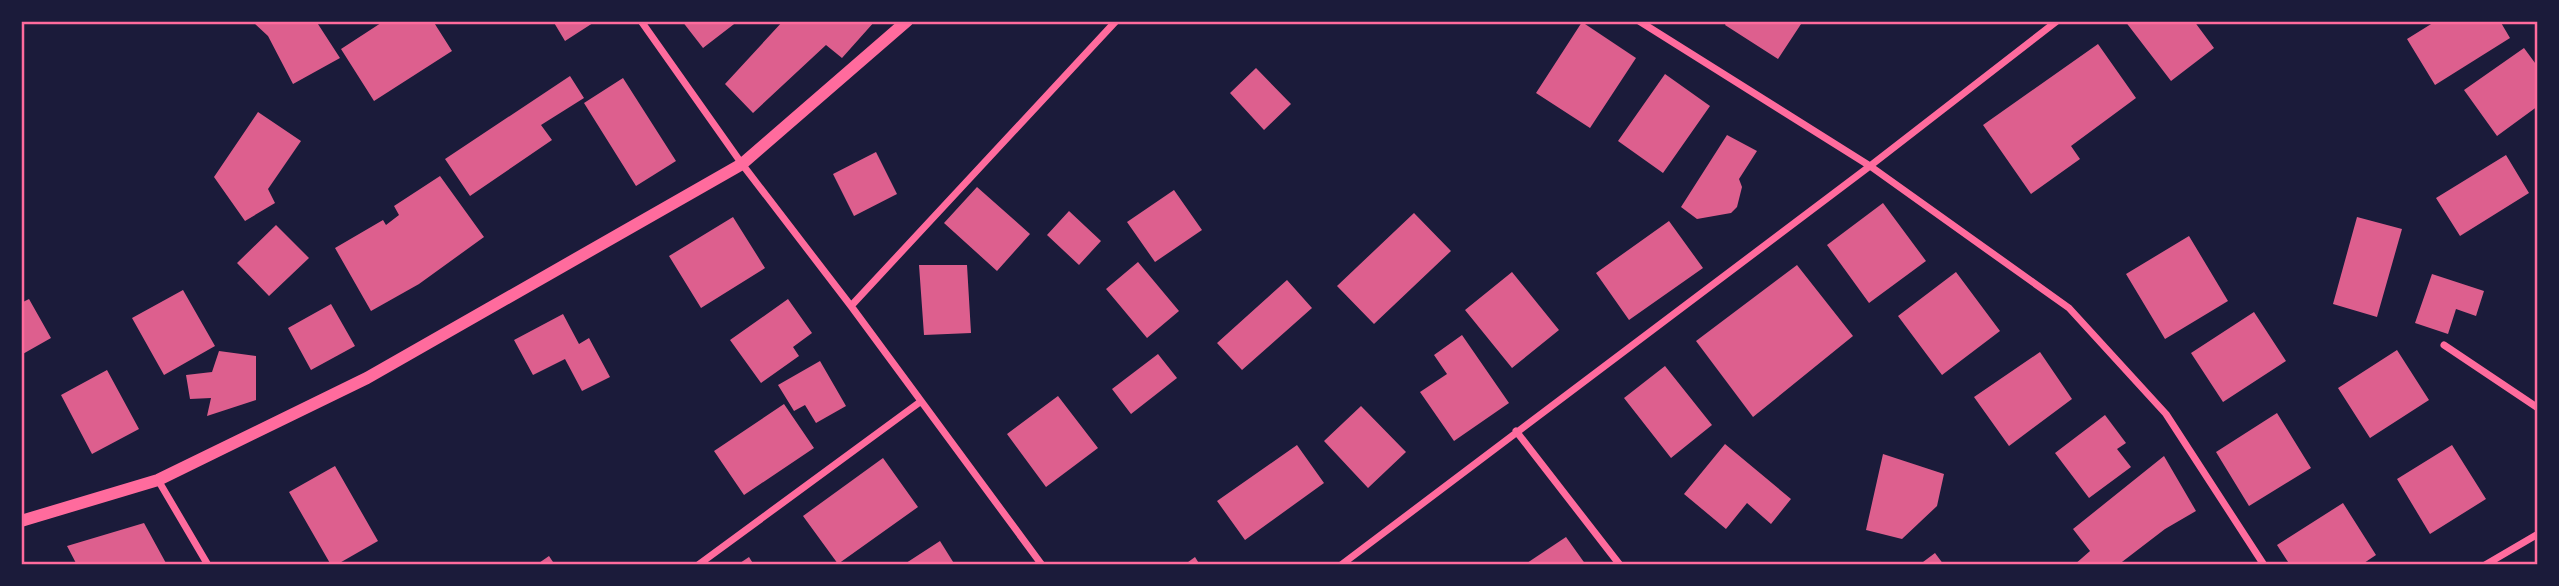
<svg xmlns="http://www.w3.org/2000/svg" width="2559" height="586" viewBox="0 0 2559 586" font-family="Barlow,sans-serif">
<rect width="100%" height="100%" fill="#1b1b3a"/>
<path fill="#dd5f8e" d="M252,21H316L340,58L293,84L268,36Z
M384,21H433L452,51L374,101L341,49Z
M553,21H596L565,41Z
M682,21H738L703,48Z
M783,21H875L842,58L826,45L753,113L725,84Z
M1727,21H1803L1778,59L1725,25Z
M2125,21H2194L2214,48L2171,81Z
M2436,21H2500L2510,38L2435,85L2407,39Z
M1582,22L1636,58L1590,128L1536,93Z
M2098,44L2136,98L2071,146L2080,159L2031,194L1983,125Z
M2524,48L2538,67V106L2497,136L2464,90Z
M1256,68L1291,104L1264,130L1230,93Z
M1665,74L1710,106L1663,173L1618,141Z
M570,76L584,98L541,125L552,140L470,196L445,159Z
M623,78L676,161L636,186L584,103Z
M258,112L301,141L268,189L275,203L245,221L214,177Z
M1727,135L1757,151L1739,179L1742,187L1737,207L1731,213L1697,219L1681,207Z
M876,152L897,194L854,216L833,174Z
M2506,155L2529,193L2460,236L2436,198Z
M440,176L484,237L419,284L371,311L335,248L383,220L386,225L399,215L394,206Z
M977,187L1030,234L997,271L944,223Z
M1174,190L1202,230L1155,262L1127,222Z
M1883,203L1926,261L1869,303L1827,245Z
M1069,211L1101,241L1079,265L1047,235Z
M1414,213L1451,251L1374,324L1337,286Z
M733,217L765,268L701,308L669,256Z
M2357,217L2402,229L2377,317L2333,304Z
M1669,221L1703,268L1629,320L1596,273Z
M276,225L309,258L269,296L237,263Z
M2189,236L2228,301L2165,339L2126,274Z
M1138,262L1179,311L1147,338L1106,289Z
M919,265H967L971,333L924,335Z
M1797,265L1853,336L1753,417L1696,341Z
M1512,272L1559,330L1512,368L1465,310Z
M1956,272L2000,331L1942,375L1898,316Z
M2432,274L2484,291L2476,316L2456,309L2448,334L2415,323Z
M1287,280L1312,308L1242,370L1217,343Z
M183,290L215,346L164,375L132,318Z
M29,299L51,338L21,355V303Z
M788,299L812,333L793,347L799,356L761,383L730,340Z
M331,304L355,346L311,370L288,328Z
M2254,312L2286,361L2223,402L2191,353Z
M563,314L579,344L589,338L610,377L582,391L565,359L533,375L514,340Z
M1462,335L1509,403L1454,441L1420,392L1447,374L1434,355Z
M2397,350L2429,400L2370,438L2338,388Z
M219,351L256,356V400L207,416L211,398L190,399L186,375L212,372Z
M2040,352L2072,399L2009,446L1974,397Z
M1158,354L1177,378L1131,414L1112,389Z
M820,361L846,406L816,423L805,405L794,411L778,385Z
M1665,366L1712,425L1671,458L1624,398Z
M107,370L139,429L92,454L61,395Z
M1058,396L1098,448L1046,487L1007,434Z
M784,404L814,448L744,495L714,451Z
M1361,406L1406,452L1368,488L1324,441Z
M2277,413L2311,468L2249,506L2216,452Z
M2105,415L2126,443L2117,449L2131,467L2089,498L2055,453Z
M1725,444L1791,499L1771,524L1747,503L1726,529L1684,494Z
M1297,445L1324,483L1245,540L1217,501Z
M2452,445L2486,499L2430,534L2397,479Z
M1883,454L1944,474L1937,506L1902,539L1866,530Z
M2164,456L2196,511L2165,529L2118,565H2074L2090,551L2073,529Z
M883,458L918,507L838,564L803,516Z
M335,466L378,541L336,565H331L289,492Z
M2343,503L2376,555L2361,565H2290L2277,545Z
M144,523L167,565H77L67,546Z
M1566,537L1586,565H1524Z
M940,541L955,565H903Z
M1935,553L1944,565H1919Z
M549,556L555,565H536Z
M749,557L754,565H737Z
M1195,557L1200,565H1184Z"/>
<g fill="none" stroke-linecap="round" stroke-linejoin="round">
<path stroke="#ff6b9d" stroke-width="7" d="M641,21L742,164L851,306L1042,565
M1639,21L1870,166L2069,308L2166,414L2264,565
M851,306L1116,21
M2444,345L2538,408
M1516,431L1620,565
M158,480L208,565
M698,565L920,402
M1341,565L1870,166L2057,21
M2485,565L2538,534"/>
<path stroke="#ff6b9d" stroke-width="12" d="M21,521L158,480L367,378L742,164L907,21"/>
</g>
<rect width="2559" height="586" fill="none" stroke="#1b1b3a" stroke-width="46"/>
<rect x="23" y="23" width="2513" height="540" fill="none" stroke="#ff6b9d" stroke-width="2.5"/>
</svg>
